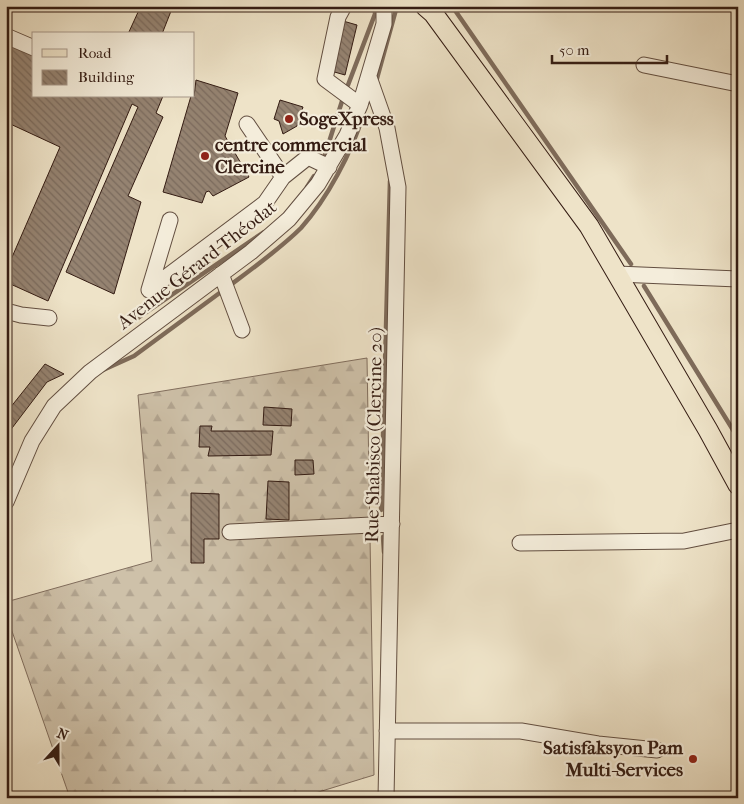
<svg xmlns="http://www.w3.org/2000/svg" width="744" height="804" viewBox="0 0 744 804" font-family="'IM FELL French Canon',serif">
<defs>
<pattern id="forest-firs" width="22" height="20" patternUnits="userSpaceOnUse" patternTransform="scale(1.25)"><rect width="22" height="20" fill="#cec1a9"/><path d="M5 1l3.5 6h-7zM16 11l3.5 6h-7z" fill="#b2a591"/></pattern>
<pattern id="building-back-hatch" width="6" height="6" patternUnits="userSpaceOnUse" patternTransform="scale(1.25)"><rect width="6" height="6" fill="#958371"/><path d="M-1 5l2 2M0 0l6 6M5-1l2 2" fill="none" stroke="#7a6a5c"/></pattern>
</defs>
<rect width="100%" height="100%" fill="#eee3c8"/>
<filter id="stains"><feTurbulence type="fractalNoise" baseFrequency=".004" numOctaves="4"/><feColorMatrix values="0 0 0 0 .2 0 0 0 0 .09 0 0 0 0 .02 0 0 0 .5 -.17"/></filter>
<radialGradient id="worn" r=".72"><stop offset=".6" stop-color="#630" stop-opacity="0"/><stop offset="1" stop-color="#630" stop-opacity=".3"/></radialGradient>
<path fill="url(#forest-firs)" stroke="#816e5e" d="M367,358L374,775L299,798H70L6,614V602L152,561L138,395Z"/>
<g fill="none" stroke-linecap="round" stroke-linejoin="round">
<path stroke="#7e6b5a" stroke-width="4.5" d="M452,6L631,264
M376,82L397,6
M348,85L375,14V6
M324,158L343,98
M307,187L314,176
M229,286C252,269 281,248 301,228C327,199 352,152 363,115
M644,286L738,438
M129,324L264,232
M103,370L134,356L225,289
M381,510L390,181
M6,515L10,505
M383,537L384,552"/>
</g>
<path fill="url(#building-back-hatch)" stroke="#341c13" d="M131,6H173L162,34H128L139,10Z
M343,21L357,25L345,75L331,71Z
M6,42L34,54V96H163L156,113L163,117L128,196L141,202L114,294L66,272L138,107L132,104L48,301L6,282V271L60,147L6,122Z
M196,80L238,93L225,136L249,177L213,196L209,191L206,192L202,203L163,192L191,96H194Z
M280,100L303,107L297,126L283,134L279,121L274,119Z
M45,364L64,374L47,382L6,436V413Z
M264,407L292,409L291,426L263,425Z
M200,426H212L211,431H273L271,455L208,456L210,447H199Z
M295,460H313L314,474L295,475Z
M268,481L289,482V520L266,519Z
M191,493L219,494V539H204V563H191Z"/>
<g fill="none" stroke-linecap="round" stroke-linejoin="round">
<defs>
<path id="minor" d="M344,6L338,17L325,79L360,105
M6,36L34,48
M644,65L738,84
M369,77L387,128L398,187L386,798
M247,124L283,177
M170,220L149,290L265,203L283,177L308,157L329,167
M221,274L242,330
M617,274L738,279
M6,311L21,315L49,318
M6,502L32,441L54,406L90,372L251,252L289,219L318,184L347,135L360,105L384,24V6
M230,532L392,524
M520,543L684,541L738,530
M387,731H521L598,744L657,750"/>
<path id="major" d="M425,6L433,13L589,226L708,430L738,485"/>
</defs>
<use href="#minor" stroke="#624e40" stroke-width="17"/>
<use href="#major" stroke="#341c13" stroke-width="21"/>
<use href="#minor" stroke="#f4eddb" stroke-width="15"/>
<use href="#major" stroke="#eee3c8" stroke-width="19"/>
</g>
<g fill="#8f2418" stroke="#f4eddb" stroke-width="2">
<circle cx="289" cy="119" r="5"/>
<circle cx="205" cy="156" r="5"/>
<circle cx="693" cy="759" r="5"/>
</g>
<g text-anchor="middle" dominant-baseline="central" stroke-width="4.5" stroke-linejoin="round" paint-order="stroke">
<g font-size="19" font-weight="bold" fill="#341c13" stroke="#f4eddb" text-anchor="start">
<text x="299" y="119">SogeXpress</text>
<text x="215" y="145">centre commercial<tspan x="215" dy="22">Clercine</tspan></text>
<text x="683" y="748" text-anchor="end">Satisfaksyon Pam<tspan x="683" dy="22">Multi-Services</tspan></text>
</g>
<g font-size="19" fill="#341c13" stroke="#f4eddb">
<text transform="translate(197 265) rotate(-38)">Avenue Gérard Théodat</text>
<text transform="translate(374 435) rotate(-89)">Rue Shabisco (Clercine 20)</text>
</g>
</g>
<rect width="744" height="804" fill="none" stroke="#eee3c8" stroke-width="25"/>
<rect x="8" y="8" width="729" height="789" fill="none" stroke="#341c13" stroke-width="2.5"/>
<rect x="12" y="12" width="719" height="779" fill="none" stroke="#341c13"/>
<rect x="32" y="32" width="162" height="65" fill="#f4eddb" stroke="#a7998b"/>
<rect x="42" y="49" width="25" height="8" fill="#eee3c8" stroke="#a7998b"/>
<text x="78" y="58" font-size="15" fill="#341c13">Road</text>
<rect x="42" y="70" width="25" height="15" fill="url(#building-back-hatch)" stroke="#a7998b"/>
<text x="78" y="82" font-size="15" fill="#341c13">Building</text>
<g transform="translate(58 746) rotate(21)" stroke="#f4eddb" stroke-width="4" paint-order="stroke">
<path d="M0-4L9 19L0 12L-9 19Z" fill="#341c13"/>
<text y="-8" font-size="14" font-weight="bold" text-anchor="middle" fill="#341c13">N</text>
</g>
<path d="M552 55v8h115v-8" fill="none" stroke="#341c13" stroke-width="2.5"/>
<text x="559" y="55" font-size="15" fill="#341c13" stroke="#f4eddb" stroke-width="4" paint-order="stroke">50 m</text>
<rect width="100%" height="100%" filter="url(#stains)"/>
<rect width="100%" height="100%" fill="url(#worn)"/>
</svg>
